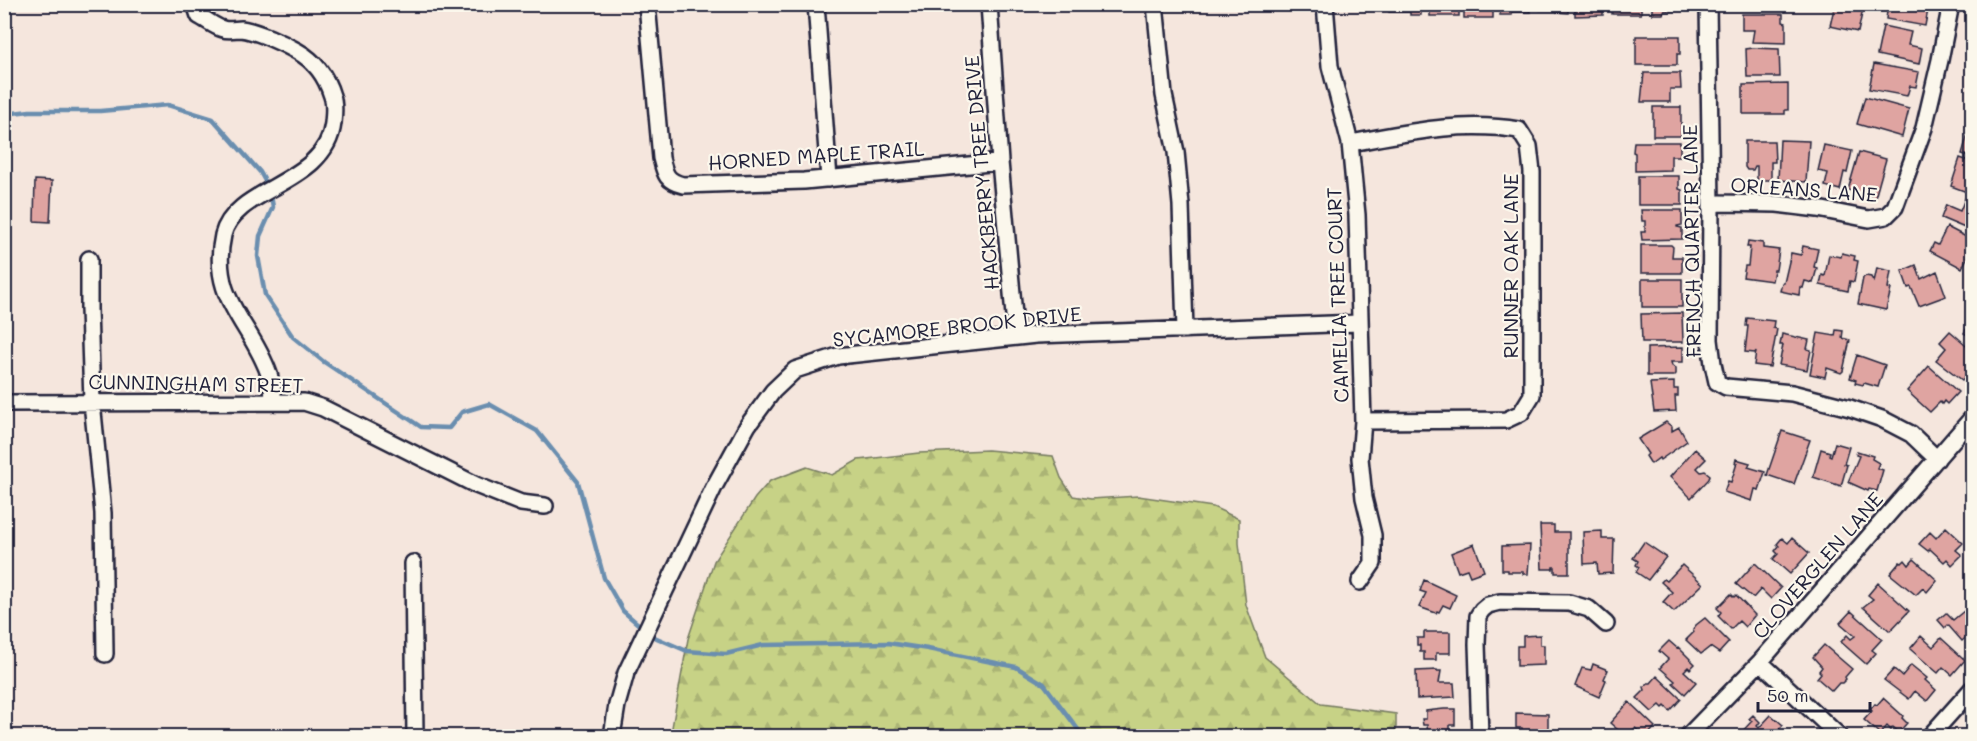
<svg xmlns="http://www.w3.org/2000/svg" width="1977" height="741" viewBox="0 0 1977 741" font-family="Mali,sans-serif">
<defs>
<pattern id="forest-firs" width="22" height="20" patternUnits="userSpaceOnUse" patternTransform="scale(1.5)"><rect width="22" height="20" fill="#c7d286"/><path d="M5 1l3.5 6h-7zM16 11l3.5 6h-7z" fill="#abb475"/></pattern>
</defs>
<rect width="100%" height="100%" fill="#f5e6dd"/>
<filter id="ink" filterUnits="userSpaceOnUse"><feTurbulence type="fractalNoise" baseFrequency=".0167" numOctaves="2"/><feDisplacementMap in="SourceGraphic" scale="12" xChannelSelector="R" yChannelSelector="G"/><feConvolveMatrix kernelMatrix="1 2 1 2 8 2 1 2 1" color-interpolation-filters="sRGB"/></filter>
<g filter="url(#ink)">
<path fill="url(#forest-firs)" stroke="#747a60" stroke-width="1.5" d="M988,450L1053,456L1061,478L1073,496L1091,499L1138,496L1213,507L1239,519V543L1246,605L1265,657L1321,704L1396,714V736H718L671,733L688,639L714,561L755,498L770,481L807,467L832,475L858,460L919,453Z"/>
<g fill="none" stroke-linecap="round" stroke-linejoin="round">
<path stroke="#6b8eaf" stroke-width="4.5" d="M4,114L30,111H100L168,105L213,119L260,172L270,190L273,207L260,236L258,256L265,295L293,337L324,362L421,427L449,428L462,412L489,404L537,431L578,482L604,578L623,611L652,636L687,651L726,654L763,645L888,643L928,649L1016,667L1044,684L1083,736"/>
</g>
<path fill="#dfa4a1" stroke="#22223b" stroke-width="1.5" d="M1389,4H1421V15H1410V12H1389Z
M1430,4H1459V16H1430Z
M1464,4H1493V18H1464Z
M1499,4H1529L1530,12H1512V15H1500Z
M1540,4H1568V13L1557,12V10H1540Z
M1575,4H1603V15L1575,16Z
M1612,4H1641V14H1612Z
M1652,4H1682V10L1664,11L1663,14H1652Z
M1742,4H1784V8H1742Z
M1835,4H1851L1863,9L1858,32L1830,26Z
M1888,4H1929L1925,26L1886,19Z
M1742,14H1783V22L1786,23V43L1752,42L1754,30H1742Z
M1883,26L1911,32L1908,45L1922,48L1919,64L1877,55Z
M1636,36H1680V54H1677V65H1636Z
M1753,48L1779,49L1780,77H1747L1746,49Z
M1874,64L1919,72L1916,87L1910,86L1907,96L1869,89Z
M1644,73H1680L1681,89H1670V102H1641Z
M1788,84V110H1785V114H1743V85Z
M1865,97L1909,109L1902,137L1857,124Z
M1653,107H1681V136H1653Z
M1970,127L1972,128V157L1962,154Z
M1780,140L1809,141L1806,182L1778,180Z
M1745,141H1774L1775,162H1771V180H1757V166H1755L1753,170H1747L1745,167Z
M1634,142H1680V156H1671V170L1635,171V153L1633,152Z
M1824,145L1852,151L1847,173L1844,172L1840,190L1825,186L1828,173L1818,171Z
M1859,152L1886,159L1875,198L1848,190Z
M1960,158L1972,162V194L1951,186Z
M1638,176H1679V189L1682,190V205H1638Z
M35,180L52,181L50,222L34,221Z
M1966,196L1972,199V231L1941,218L1946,205L1960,211Z
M1641,210H1682V225L1677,226V227L1682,228V239L1642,240L1641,232H1645V221H1642Z
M1947,227L1972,240V248L1962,268L1930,251L1934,243L1938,245Z
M1748,241L1763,243V248L1779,250L1776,270H1774L1772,281L1743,277L1745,266H1748L1750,247H1747Z
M1641,245H1671L1673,247L1672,257H1682V273H1641Z
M1803,246L1818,249L1814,267L1817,268L1813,283L1805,281L1803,288L1800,287L1799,295L1780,291L1782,283H1784L1791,253L1801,255Z
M1842,253L1855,256L1854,260L1858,261L1854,282L1850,281L1848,291L1820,285L1822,275L1825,276L1829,255L1841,257Z
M1916,265L1921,279L1937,271L1946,296L1919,306L1911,287L1908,288L1902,271Z
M1877,268L1891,271L1888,288L1891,289L1886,310L1858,304L1863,278L1866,276L1871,277L1874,282Z
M1642,279H1682V307H1642Z
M1682,313L1683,342H1642L1641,314Z
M1747,318L1774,321L1773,328L1777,329L1770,367L1754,365L1756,351L1755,353L1745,352L1748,326H1746Z
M1972,319V338L1964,333Z
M1836,330L1843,331L1842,338L1850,340L1843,371L1841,373L1827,368L1825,377L1810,374L1818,333L1835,336Z
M1950,331L1972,350V355L1970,358L1972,360L1971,365L1972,368L1962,380L1936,360L1946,348L1940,342Z
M1782,334L1809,340L1807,349L1811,350L1807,370L1779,365L1783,345H1780Z
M1683,347V362H1671L1672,366L1676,368V374L1674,376H1647V348Z
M1857,355L1885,365L1878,387L1864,383L1863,385L1855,383L1856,380L1850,378Z
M1929,366L1958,392L1947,404L1944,401L1942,404L1940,402L1930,412L1907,391Z
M1674,382V389H1678V396H1675L1676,411L1654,412L1650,383Z
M1666,422L1672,427V431L1679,427L1687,441L1660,460L1659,458L1651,464L1646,456L1648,454L1638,439Z
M1782,431L1810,440L1794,484L1767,475Z
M1835,443L1849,447L1844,464L1847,465L1841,486L1813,477L1821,449L1830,452L1829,455L1831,456Z
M1695,449L1706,459L1697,468L1701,472L1705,471L1710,475L1709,479L1691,498L1670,477Z
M1857,451L1873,456L1872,459L1879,463L1877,468L1883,470L1877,491L1869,489L1868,491L1848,482L1859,456L1856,455Z
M1736,459L1750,463L1748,467L1765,472L1759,490L1755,489L1752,501L1724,492L1728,481L1731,482L1737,463H1735Z
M1540,525H1554V532H1569V573H1555V567H1553V569H1542Z
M1946,527L1963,543L1956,550L1962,555L1952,565L1947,559L1944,562L1930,549L1928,551L1919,544L1930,532L1936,538Z
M1602,531V539H1614L1613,573L1598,574L1597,563L1584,564L1583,532Z
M1782,538L1788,543L1792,538L1809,553L1790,574L1773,559L1778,554L1775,551L1779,546L1777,544Z
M1644,542L1666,557L1648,580L1636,572L1639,567L1636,565L1638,561L1633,558Z
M1474,544L1484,571L1470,576L1467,569L1458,572L1451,553Z
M1530,545L1528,574H1523V572H1508V570H1502V546Z
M1914,559L1937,580L1927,592L1923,588L1916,595L1890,574L1900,562L1902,563L1905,560L1909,565Z
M1755,563L1781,588L1771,599L1761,589L1753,598L1736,584Z
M1682,565L1703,584L1674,612L1663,602L1672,592L1661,582L1664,579L1667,581Z
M1424,580L1456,595L1450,608L1443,605L1439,612L1437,611L1436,613L1419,607L1426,593L1420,591Z
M1878,583L1909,611L1890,631L1863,607L1873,599L1868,595Z
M1731,594L1734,597L1736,595L1755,615L1745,627L1739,621L1731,629L1718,616L1721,612L1717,608Z
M1970,606L1972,609V635L1971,633L1962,641L1948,625L1945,628L1938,620L1946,613L1953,620Z
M1851,611L1882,639L1872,650L1876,653L1866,664L1841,642L1847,635L1851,639L1855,636L1840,623Z
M1705,618L1729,642L1719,653L1710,647L1701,654L1686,640L1694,632L1693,629L1696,625Z
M1424,632H1450V653H1436V660H1424V652H1420V645H1417V638H1424Z
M1540,635V645H1544V665L1517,666V646H1523V636Z
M1921,636L1933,647L1941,638L1965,660L1952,675L1943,667L1938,673L1910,649Z
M1669,641L1677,648L1678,647L1695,664L1690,669L1688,667L1684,671L1696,682L1685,694L1673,683L1675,681L1660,668L1668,659L1659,651Z
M1824,645L1852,669L1845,677L1846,679L1842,683H1839L1832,691L1817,678L1821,673L1819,671L1822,667L1813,657Z
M1593,664L1608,670L1604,679L1606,680L1599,697L1575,686L1582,668L1591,670Z
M1911,665L1927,678L1925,680L1936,690L1927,701L1915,691L1909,699L1884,680L1894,669L1902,676Z
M1437,670V671H1441L1439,683H1454L1455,697L1417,699L1416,671Z
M1657,676L1681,699L1670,711L1665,706L1663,708L1660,705L1652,712L1637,698L1645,690L1644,687L1648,683H1651Z
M1883,698L1903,716L1902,718L1907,723L1899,732L1893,727L1891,730L1887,726L1880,734L1864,720L1872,711L1870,710L1875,704L1877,705Z
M1629,702L1655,727L1647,736H1644L1635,728L1625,736L1610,723Z
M1444,709H1455V725H1450V731H1447V736H1428L1427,725H1423L1422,719H1426V711Z
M1516,713L1548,714V736H1528V733L1523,734L1522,728H1516Z
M1753,715L1760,722L1757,726L1759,728L1771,715L1783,725L1773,736H1738L1752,721L1749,719Z"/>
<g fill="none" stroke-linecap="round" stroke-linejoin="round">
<defs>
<path id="minor" d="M195,4L199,16C207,20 215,27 223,29C229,31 236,29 241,29C257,31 283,43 297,51C315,61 326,76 332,96C335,104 334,114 333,123C326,185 235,186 223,235C209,299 251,322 269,374C272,383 272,393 274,401
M647,4L661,158C665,174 666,181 683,185L804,181L1000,162
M816,4L829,179
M989,4L1000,162L1016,337
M1155,4L1164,95L1176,152L1181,205L1185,330
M1325,4L1330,66L1350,143L1357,215L1363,421L1360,458L1364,498L1373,535V563L1360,582
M1708,4L1711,205L1710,340L1713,364L1717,382L1726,387L1792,393L1850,408L1882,419L1911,434L1937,459
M1350,143C1406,133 1461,120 1519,130L1529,146L1532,172V395L1521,413L1506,420L1363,421
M1711,205L1720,203L1777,204L1818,209L1869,219L1886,216L1895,207L1924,128L1940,60L1951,4
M89,259V309L92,402L103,513L105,654
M4,403L304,402L323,408L476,485L521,503L545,506
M413,563L415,736
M1760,662L1839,736
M612,736L617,705L626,673L714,487L748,425L773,391L795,370L838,356L1036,335L1359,323
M1480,736L1477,644L1478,616L1482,610L1488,605L1500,602L1569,603L1589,609L1606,624
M1688,736L1760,662L1972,418
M1930,736L1972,689"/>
</defs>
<use href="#minor" stroke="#22223b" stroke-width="20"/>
<use href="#minor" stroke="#fbf7ec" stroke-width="15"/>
</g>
</g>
<g text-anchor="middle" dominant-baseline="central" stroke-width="4.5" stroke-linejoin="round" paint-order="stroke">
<g font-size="20" fill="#22223b" stroke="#fbf7ec">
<text transform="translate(816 155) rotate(-4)">HORNED MAPLE TRAIL</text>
<text transform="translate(981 173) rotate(-95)">HACKBERRY TREE DRIVE</text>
<text transform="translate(1804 189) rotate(4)">ORLEANS LANE</text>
<text transform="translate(1691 241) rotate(-91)">FRENCH QUARTER LANE</text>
<text transform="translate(1510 266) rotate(-90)">RUNNER OAK LANE</text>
<text transform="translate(1337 295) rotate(-92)">CAMELIA TREE COURT</text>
<text transform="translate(957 326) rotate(-6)">SYCAMORE BROOK DRIVE</text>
<text transform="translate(196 383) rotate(1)">CUNNINGHAM STREET</text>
<text transform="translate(1817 565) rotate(-49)">CLOVERGLEN LANE</text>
</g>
</g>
<rect width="1977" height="741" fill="none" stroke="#fbf7ec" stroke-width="24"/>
<rect x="12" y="12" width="1953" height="717" fill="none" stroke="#22223b" stroke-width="2" filter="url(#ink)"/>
<path d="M1758 702v9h112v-9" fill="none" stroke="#22223b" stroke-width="3"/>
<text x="1767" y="702" font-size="18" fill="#22223b" stroke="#fbf7ec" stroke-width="4.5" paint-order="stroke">50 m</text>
</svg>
